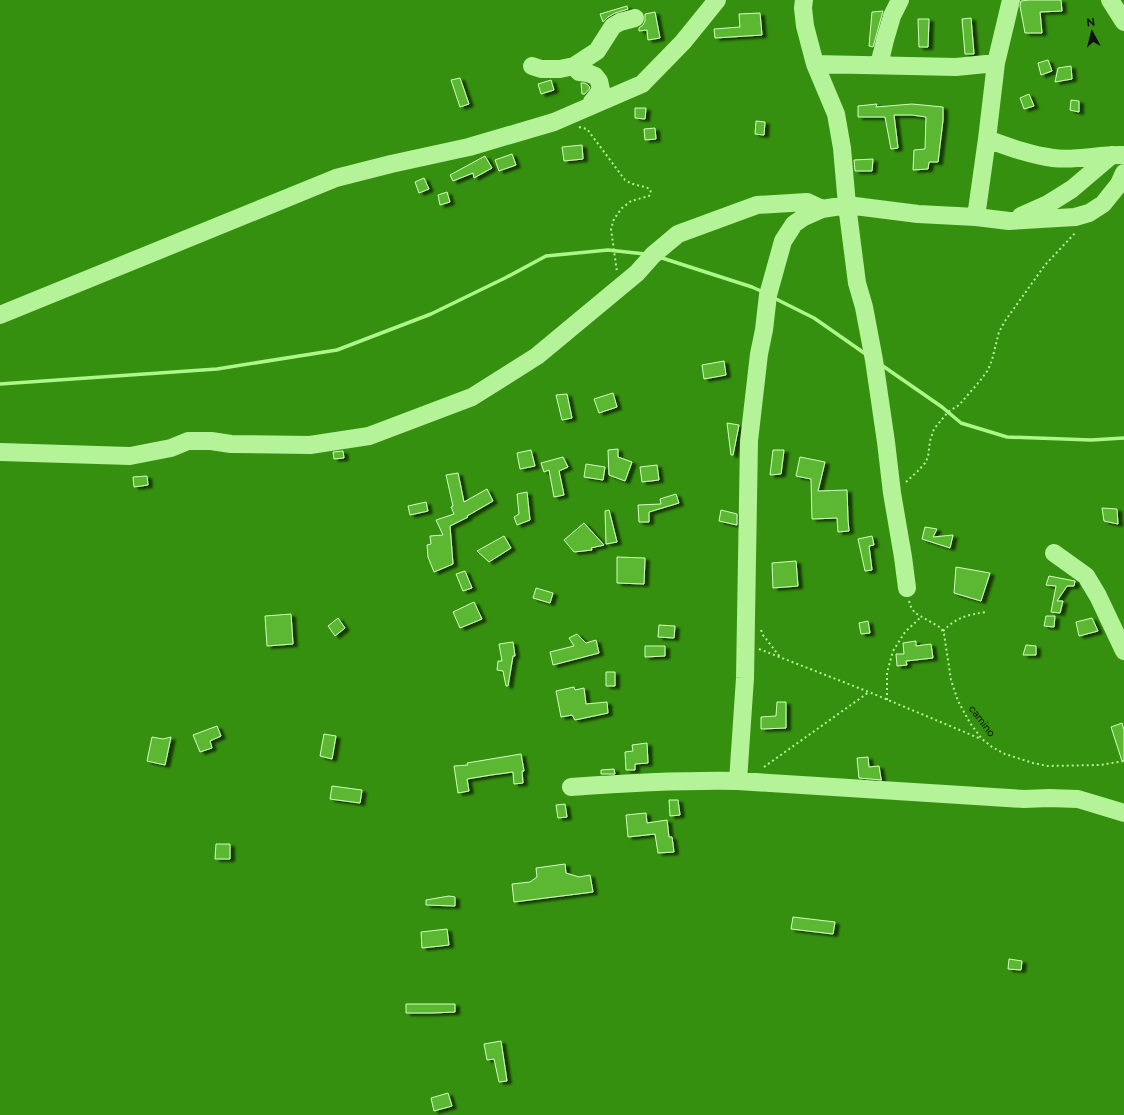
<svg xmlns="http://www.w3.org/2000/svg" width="1124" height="1115" viewBox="0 0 1124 1115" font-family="Figtree,sans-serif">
<defs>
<filter id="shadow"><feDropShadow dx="4.5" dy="2.5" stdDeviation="1" flood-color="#0009"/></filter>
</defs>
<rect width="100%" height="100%" fill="#35900f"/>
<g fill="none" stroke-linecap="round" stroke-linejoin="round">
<path stroke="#adf78a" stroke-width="3.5" d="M659,257L752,287L763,292
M774,298L814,318L867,355
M880,364L942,407L961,423L1007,437L1091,440L1124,438
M0,384L217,369L337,350L431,314L505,278L546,256L608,250L645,254"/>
</g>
<path fill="#5bb733" stroke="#d3fec0" filter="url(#shadow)" d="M1029,0H1061L1062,11L1040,12L1042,33H1025L1020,6L1021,1Z
M627,6L628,9L615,13L608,17L603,22L600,14Z
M883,11L873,47L869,46L872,12Z
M655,12L660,38L648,40L647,30L639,31V28L643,25L645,21V14Z
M760,13L762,35L715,38L714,29L740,27L739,14Z
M971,18L974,54H965L962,19Z
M918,19H929L928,47H919Z
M1048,60L1052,71L1041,75L1038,63Z
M1071,66L1072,79L1055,82L1058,68Z
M460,78L469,104L460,107L451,80Z
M551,80L554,90L541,94L538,84Z
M581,83H585L589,86L590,88L585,94H582Z
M1029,94L1034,106L1024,109L1020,98Z
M1071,100L1079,101V112L1070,110Z
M877,104L876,107L912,104L943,107V120L938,162H929L928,169L913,170L914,150L925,149L926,117L912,115H894L898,148L891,149L885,117H858V106Z
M635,108H646L645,119L635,118Z
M756,121L765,122L764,135L755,134Z
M655,128L656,139L645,140L644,129Z
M582,145L583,159L564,161L562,147Z
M512,154L516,165L499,171L495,160Z
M485,156L492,168L474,178L473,173L453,181L450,175Z
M873,159L872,171H855L854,160Z
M424,178L429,189L419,193L415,182Z
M447,192L450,202L440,205L438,195Z
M724,361L726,375L704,379L702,365Z
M613,393L617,407L599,413L594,399Z
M567,394L572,418L562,420L556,395Z
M727,423L739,425L733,455H731Z
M618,449V457L632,462L625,481L609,475L608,450Z
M531,450L535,466L520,469L517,453Z
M773,450H784L781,474L770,475Z
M343,451L344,458L334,459L333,452Z
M563,457L568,467L559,471L564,495L554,497L549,470L544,472L541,463Z
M800,457L825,462L818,491L847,490L848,520L849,531L838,532L837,518L812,519L811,479L796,476Z
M586,464L605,467L603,480L584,477Z
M657,465L659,480L642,482L640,467Z
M458,473L464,502L487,489L493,501L467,516L468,517L450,526L453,564L434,572L428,557L427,545L431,544L430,536L443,535L436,520L454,514L451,507L453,506L446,475Z
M147,476L148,485L134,487L133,477Z
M527,492L530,520L517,525L514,517L519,514L517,494Z
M676,494L679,503L649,512V522H639L638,505L661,504L660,499Z
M426,502L428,511L410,515L408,506Z
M1102,508L1117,509L1118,524L1104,521Z
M609,510L617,542L606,544L605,511Z
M721,510L737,514V525L719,521Z
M584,523L604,545L591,548L592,550L574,552L564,540Z
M925,527L937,529L933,537L953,535L950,548L922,539Z
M504,536L511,548L489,562L477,551Z
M872,536L874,545L869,546L872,570L865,571L858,539Z
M617,557L645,558L644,584L617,583Z
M796,561L798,586L773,588L772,563Z
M956,567L990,573L981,601L954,593Z
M465,571L472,588L463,591L456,574Z
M1049,576L1075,581L1074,586H1067L1057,601H1063L1060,613L1051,612L1056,586L1046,585Z
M536,588L553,593L550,603L533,598Z
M474,602L482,619L460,628L453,612Z
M291,614L293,644L267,646L265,616Z
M1046,616H1055L1054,627L1044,626Z
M338,618L345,628L335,636L328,626Z
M1092,618L1098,631L1079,636L1076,622Z
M868,621L870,633L861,634L859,623Z
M659,625L675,626L674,638L658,637Z
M577,634L586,643L596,640L599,653L553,665L550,652L574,646L569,638Z
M916,641V646L931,644L933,658L906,661L907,665L897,666L896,654H904L903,643Z
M513,642L515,656H513L508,686H506L503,671L497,670L498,661H502L499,644Z
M1026,645L1036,646V655H1023Z
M645,646H665V656L645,657Z
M606,672H615V686H606Z
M574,687L575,690L584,688L586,704L607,702L608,713L575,720L572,715L561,717L556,691Z
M777,702H786V728L761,729V717L776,716Z
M1122,723L1124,730V761H1122L1111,727Z
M217,726L221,736L210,741L212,748L200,752L193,735Z
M324,734L336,736L332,759L320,756Z
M152,737L163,739L171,737L165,765L147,761Z
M647,743L648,763L635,764V770H626L625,752L633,751L632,745Z
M521,754L524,771H522L523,783L514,784L513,772L491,775L467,779L469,791L458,793L454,766L468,765L467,763Z
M868,757L869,767L879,766L881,779L882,780L859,778L857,758Z
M614,769L615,774H601V770Z
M332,786L362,790L360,803L330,799Z
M669,800H678L680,815L670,816Z
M565,804L567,817L558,818L556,805Z
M646,813L647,823L667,820L669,837H672L674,852L658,853L655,834L628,837L626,815Z
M216,844H230V859H215Z
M565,864L566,873L579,877L590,875L593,892L514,902L512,884L530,882L537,877L536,868Z
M449,896L455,897V906L426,905V900Z
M793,917L835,922L833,934L791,929Z
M447,929L449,945L422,948L421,932Z
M1009,959L1022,961L1021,970L1008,969Z
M406,1004H455V1012L432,1013H406Z
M501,1041L507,1081L499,1082L494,1059L487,1060L484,1044Z
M448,1093L452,1106L434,1111L431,1098Z"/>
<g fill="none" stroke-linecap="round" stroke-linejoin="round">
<path stroke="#b4f398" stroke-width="2" stroke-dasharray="2 3" stroke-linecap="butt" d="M579,127L587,129L625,180C634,186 641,185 650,189L651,193L649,196L631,201L622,208L614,219L611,229L617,272
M906,482L919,470L925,463L928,457L930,441L934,429L948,412L959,405L979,382L988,370L992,360L999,332L1005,321L1045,265L1076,232
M909,601L911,607L915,613L941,628L944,634L951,680L958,701L970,723L982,739L992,747L1005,754L1033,763L1047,766L1100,765L1124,761
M761,630L763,635L780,657
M943,631C957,617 967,615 986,612
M759,649L869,692L981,739
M887,700V673L893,651L905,632L921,617
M764,767L869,692"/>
<path stroke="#b4f398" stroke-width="18" d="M804,0L803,8L805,26L815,64L836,114L842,148L847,205L857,283L864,307L874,360L886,442L892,493L903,557L907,588
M1110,0L1124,22
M815,64L956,67L996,63
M879,65L885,40L892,16L900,0
M532,66L541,69H560L574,66L597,51L613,26L620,22L635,18
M574,66L579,72L588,73L595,76L599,81L601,90L592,102L591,106
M987,139C1009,147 1030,155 1053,158C1077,161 1100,154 1124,155
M1021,216L1048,204L1072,189L1112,155
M976,217L987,139L996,63L1011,0
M0,315L336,178L391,164L469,147L554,122L642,84L683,42L717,0
M0,452L130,456L171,448L188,441H211L231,444L310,445L369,436L472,397L537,356L637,273L653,255L678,234L757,205L807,202L822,209
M1054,553L1086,576L1098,596L1124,651
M738,781L745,678L749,441L759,354L764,330L768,295L783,241L794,224L804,217L822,209L847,205L918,214L976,217L1009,221L1075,217L1089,213L1103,204L1119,184L1124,173
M571,787C626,783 682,780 738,781L1024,799L1049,798L1078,799L1124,813"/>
</g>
<g text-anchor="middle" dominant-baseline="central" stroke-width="3" stroke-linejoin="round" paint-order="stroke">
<g font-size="11" fill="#111" stroke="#35900f">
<text transform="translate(982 721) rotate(53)">camino</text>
</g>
</g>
<g transform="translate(1092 32) rotate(353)" stroke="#35900f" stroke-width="3" paint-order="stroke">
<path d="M0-3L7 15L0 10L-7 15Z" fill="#111111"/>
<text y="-6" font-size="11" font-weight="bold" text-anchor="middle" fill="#111111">N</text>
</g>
</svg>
